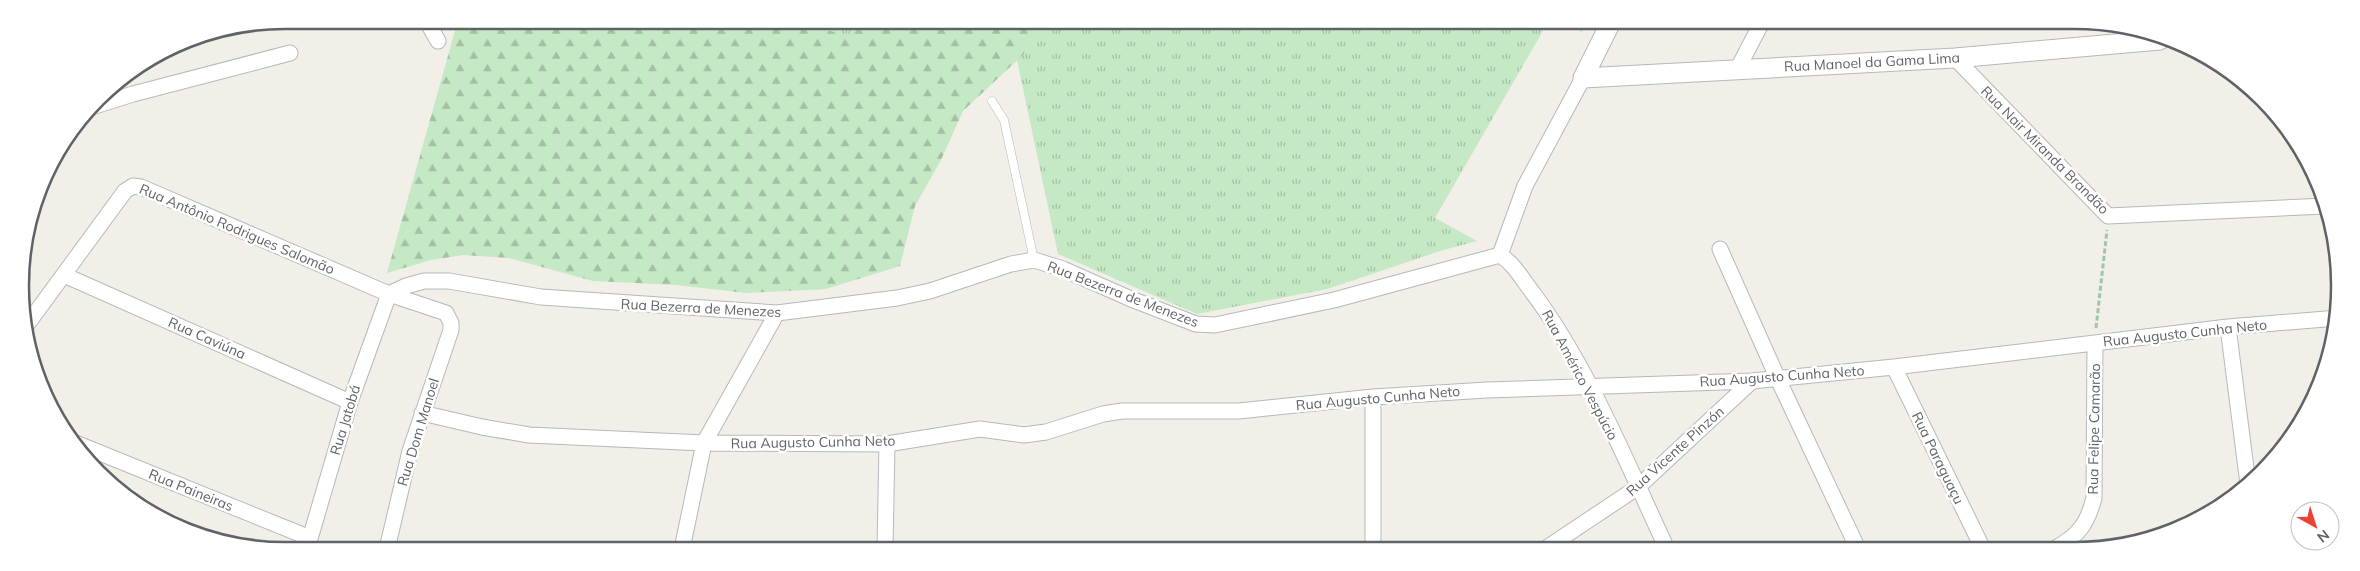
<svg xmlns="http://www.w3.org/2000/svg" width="2360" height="571" viewBox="0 0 2360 571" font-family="Mulish,sans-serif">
<defs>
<pattern id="grass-tufts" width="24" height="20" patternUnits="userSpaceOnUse" patternTransform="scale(1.25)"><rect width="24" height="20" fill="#c5e8c5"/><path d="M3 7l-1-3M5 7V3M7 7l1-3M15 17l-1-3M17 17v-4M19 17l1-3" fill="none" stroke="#a3c0a4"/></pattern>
<pattern id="forest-firs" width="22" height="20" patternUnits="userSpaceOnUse" patternTransform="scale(1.25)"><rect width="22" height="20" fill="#c5e8c5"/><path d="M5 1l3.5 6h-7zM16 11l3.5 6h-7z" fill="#a3c0a4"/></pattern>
</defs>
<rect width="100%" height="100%" fill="#f1efe8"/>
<path fill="url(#grass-tufts)" d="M793,21H855L850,37Z
M1032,21L1548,22L1435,218L1477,241L1440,251L1327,289L1197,314L1058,254L1017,60Z
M1557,22H1588L1582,32Z"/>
<path fill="url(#forest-firs)" d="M458,20L793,21L849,36L855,21H1034L1024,54L963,111L941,160L915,206L900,266L826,289L746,293L676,285L593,281L509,258L463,255L431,260L387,273Z"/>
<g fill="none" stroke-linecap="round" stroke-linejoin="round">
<defs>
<path id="service" d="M992,101L1004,120L1034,260"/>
<path id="minor" d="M426,20L438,41
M1955,58L2108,216L2326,206
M1737,70L1762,22
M95,106L133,94L290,53
M1720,249L1778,379L1858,549
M1500,255C1513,263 1521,277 1530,289C1587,364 1627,463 1667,549
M1500,255L1525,186L1583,78
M64,275L350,402
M389,294L406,286L424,281H449L541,297L777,313L897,298L930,291L1011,264L1034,260L1063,269L1131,299L1196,324L1215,325L1334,300L1500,255
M26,326L125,191L133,186L141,187L389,294L446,313L451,323V330L410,451L387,549
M2228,327L2248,484
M1894,367L1983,549
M422,413L482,427L529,435L704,443L887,444L980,429L1024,435L1046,432L1103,414L1122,411H1239L1373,397L1487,390L1752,381L1894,367L2228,327L2338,318
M73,442L310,538
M1373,545V397
M307,549L350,402L389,294
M682,549L704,443L777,313
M885,549L887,444
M1545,549L1638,487L1752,381
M2054,549C2078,536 2087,525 2094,498L2095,343"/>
<path id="tertiary" d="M1611,22L1583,78L1955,58L2160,40"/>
</defs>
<use href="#service" stroke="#b5b8bc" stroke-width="9"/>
<use href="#minor" stroke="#b5b8bc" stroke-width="17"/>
<use href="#tertiary" stroke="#b5b8bc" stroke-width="21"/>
<path stroke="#9cc7a9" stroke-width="3" stroke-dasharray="5 2.5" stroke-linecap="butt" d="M2096,328L2107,230"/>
<use href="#service" stroke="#fff" stroke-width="8"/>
<use href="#minor" stroke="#fff" stroke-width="15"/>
<use href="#tertiary" stroke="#fff" stroke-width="19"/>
</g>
<g text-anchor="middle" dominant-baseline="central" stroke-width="5" stroke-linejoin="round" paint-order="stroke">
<g font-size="14" fill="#5f6368" stroke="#fff">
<text transform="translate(1872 62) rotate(-3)">Rua Manoel da Gama Lima</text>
<text transform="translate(2045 150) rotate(45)">Rua Nair Miranda Brandão</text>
<text transform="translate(237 229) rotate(23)">Rua Antônio Rodrigues Salomão</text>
<text transform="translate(1123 294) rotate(21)">Rua Bezerra de Menezes</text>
<text transform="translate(701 308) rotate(3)">Rua Bezerra de Menezes</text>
<text transform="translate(2185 333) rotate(-6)">Rua Augusto Cunha Neto</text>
<text transform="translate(207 338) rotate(24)">Rua Caviúna</text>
<text transform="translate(1580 375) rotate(62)">Rua Américo Vespúcio</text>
<text transform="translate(1782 376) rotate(-4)">Rua Augusto Cunha Neto</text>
<text transform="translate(1378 398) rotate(-5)">Rua Augusto Cunha Neto</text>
<text transform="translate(345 420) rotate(-73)">Rua Jatobá</text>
<text transform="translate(2094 429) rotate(-89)">Rua Felipe Camarão</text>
<text transform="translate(418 432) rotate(-73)">Rua Dom Manoel</text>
<text transform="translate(813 442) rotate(-1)">Rua Augusto Cunha Neto</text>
<text transform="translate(1675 451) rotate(-42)">Rua Vicente Pinzón</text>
<text transform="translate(1938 458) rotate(64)">Rua Paraguaçu</text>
<text transform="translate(191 490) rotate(22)">Rua Paineiras</text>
</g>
</g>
<path d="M0 0H2360V571H0ZM285 29H2075A256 256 0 0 1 2331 285V286A256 256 0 0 1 2075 542H285A256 256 0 0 1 29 286V285A256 256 0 0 1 285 29Z" fill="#fff" fill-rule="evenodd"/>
<path fill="none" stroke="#5f6368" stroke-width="2.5" d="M285 29H2075A256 256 0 0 1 2331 285V286A256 256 0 0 1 2075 542H285A256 256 0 0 1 29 286V285A256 256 0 0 1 285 29Z"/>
<g transform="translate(2315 526) rotate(141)"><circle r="24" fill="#ffffff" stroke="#bfc1c3"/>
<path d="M0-4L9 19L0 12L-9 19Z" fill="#ea4335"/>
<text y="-8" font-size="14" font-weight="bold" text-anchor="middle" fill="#5f6368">N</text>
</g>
</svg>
